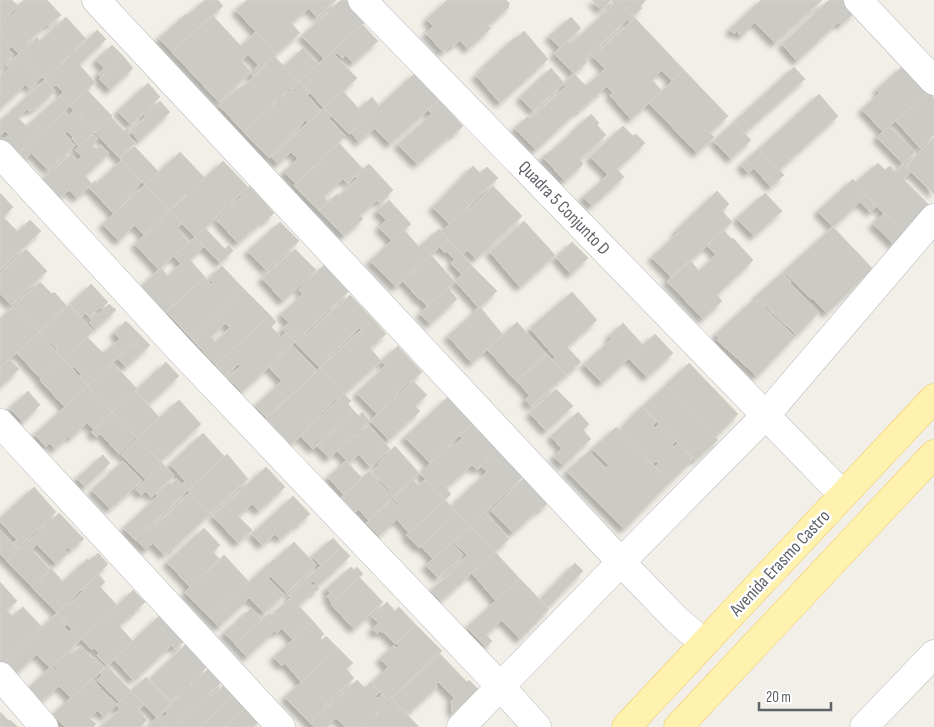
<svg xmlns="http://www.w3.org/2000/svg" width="934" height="727" viewBox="0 0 934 727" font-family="'Sofia Sans Condensed',sans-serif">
<defs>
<filter id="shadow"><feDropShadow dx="-4.5" dy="4.5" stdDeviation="2.5" flood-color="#0004"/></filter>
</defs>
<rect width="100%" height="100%" fill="#f1efe8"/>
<path fill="#cccac5" stroke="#d6d1c6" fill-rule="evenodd" filter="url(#shadow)" d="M0,0H12L18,6L0,23Z
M24,0H47L61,15L49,26L47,24L26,44L28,46L19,54L0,33V23L5,18L7,20L18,9L16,7Z
M205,0H218L223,6L172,52L159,38L186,14L188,15Z
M247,0H336L317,17L309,8L291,23L300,33L276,54L236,10Z
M341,0H346L366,21L324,59L302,36Z
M447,0H506L510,4L508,6L509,7L488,26L491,28L468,49L460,40L452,47L451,45L443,52L426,33L433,26L427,19Z
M592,0H611L601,10Z
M611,0H618L635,18L630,22L628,19L585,59L587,62L574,74L554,53L567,41L571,44L614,4Z
M618,0H646L640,6L642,8L633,16Z
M761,0H822L775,43L755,22L741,36L737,31L734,34L730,29Z
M829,0H843L855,12L841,25L838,22L797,61L782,44Z
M212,15L241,46L256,32L276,54L253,76L250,72L219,102L172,52ZM248,55L258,65L251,72L241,61Z
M66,17L86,39L61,62L63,63L45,80L19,54L37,37L40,41Z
M571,17L581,28L560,48L549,36Z
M635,18L684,70L672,81L662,70L652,80L662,91L631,119L610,95L613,93L607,86L578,112L577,111L536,150L515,128L528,116L530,119L566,87L563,84L574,74L586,86L605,69L593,56Z
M362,24L378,41L353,63L346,55L342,58L337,53L335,55L357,78L324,108L300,81Z
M97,30L106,39L79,65L95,82L70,106L60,96L63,92L56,85L53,88L45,80Z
M524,31L548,59L500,103L476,75L484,68L483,67L514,38L515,39Z
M0,33L12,46L8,49L13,55L0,68Z
M112,45L123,56L101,77L98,74L104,68L96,60Z
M303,48L318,64L299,82L284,66Z
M19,54L42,77L30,89L26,84L0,109V77L9,68L7,65Z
M123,56L133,68L110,90L99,79Z
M274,56L299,82L291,89L290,88L263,112L265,113L244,132L219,105L240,87L241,88L266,66L265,64Z
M903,66L928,92L883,132L862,109L880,93L877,89Z
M794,67L805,79L744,133L734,122Z
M551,68L564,83L533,111L520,97Z
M684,70L728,116L710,133L714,137L697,153L649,103Z
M415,73L439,100L390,144L375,128L359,142L351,132Z
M45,80L55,91L39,106L33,110L32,109L29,111L27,109L18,118L24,124L27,126L60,96L70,106L17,155L3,140L9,135L5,131L0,135V121Z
M299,82L310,93L307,95L321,111L309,122L306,120L291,134L293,136L269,158L244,132Z
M148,83L160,97L131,125L118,111Z
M87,90L112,116L95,132L70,106Z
M343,91L359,109L372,97L379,106L349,134L324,108Z
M928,92L934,98V135L920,148L896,121Z
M819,94L838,116L779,170L759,149Z
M439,100L463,126L453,135L452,134L417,164L398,144L432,114L428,109Z
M160,101L170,112L139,141L131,131L146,117L144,115Z
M324,108L332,115L329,118L345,136L296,184L284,172L298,159L291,152L278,164L271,157Z
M74,110L95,132L79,147L72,138L73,137L68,131L65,134L75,146L48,170L32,153L25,159L19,153L64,112L68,116Z
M591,114L599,123L597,125L606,135L580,159L583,164L565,181L543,157L551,150L552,151Z
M111,117L124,131L127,128L130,132L128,135L135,143L119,158L95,132Z
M734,122L751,140L731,159L714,141Z
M623,126L633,136L636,134L645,143L617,169L624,177L592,206L583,197L608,175L590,157Z
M889,126L915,152L903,164L877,137Z
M93,133L98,139L92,145L96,149L101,145L109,153L85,176L92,184L77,198L69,190L58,200L41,181L71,154L77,161L82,157L75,150Z
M934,137V194L906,167Z
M339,143L363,169L348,183L343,179L324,197L328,202L319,211L294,185L321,162L320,161Z
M134,146L159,172L145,185L120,158Z
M758,149L784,175L771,187L754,168L748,173L741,165Z
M180,152L205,178L192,190L191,189L169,210L145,185Z
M122,160L142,182L121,203L123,205L114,214L89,187L95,181L97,183Z
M223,161L248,187L195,237L170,211Z
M878,163L885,170L890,166L895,172L904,164L911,172L903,179L930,206L904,233L851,181L852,179L856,182Z
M369,164L393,190L380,203L377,200L360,216L363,219L344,236L319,210L337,194L339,196L358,178L355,176Z
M473,166L480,173L487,167L498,178L449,224L433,207Z
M851,181L877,206L871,212L860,202L833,227L818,211Z
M145,185L170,211L144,235L134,225L119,241L103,224Z
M250,186L274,213L265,222L264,220L238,243L217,220L242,196L240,194Z
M493,186L522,216L476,259L468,250L463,255L441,232L467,207L469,210Z
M717,191L729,204L722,211L732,222L672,278L652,257L678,233L676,231Z
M0,193L13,207L0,220Z
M765,193L782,211L754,236L737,218Z
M389,200L411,224L392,241L379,227L386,220L377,211Z
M170,211L182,224L177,229L189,242L159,270L135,244Z
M884,213L904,233L894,245L873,224Z
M3,217L18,232L30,220L41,231L0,269V220Z
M524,221L555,255L520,287L490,252Z
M280,222L299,241L266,270L248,251Z
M833,227L873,269L827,313L812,298L811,299L784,271Z
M205,228L225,249L229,245L233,251L220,263L195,237Z
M439,229L448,239L396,287L370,261L404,230L419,247Z
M723,230L732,239L733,238L753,260L717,295L722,301L703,319L667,281L690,260L699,271L716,255L707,245Z
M195,237L204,247L190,260L205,277L168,309L169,310L165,313L141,287L161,268L168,276L181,264L174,256Z
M448,239L472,266L462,275L451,263L455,260L447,251L445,253L440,247Z
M572,242L588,258L571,274L556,257Z
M26,249L47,271L11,305L0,294V273Z
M295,249L316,270L283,301L262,278Z
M431,255L455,282L427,306L421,299L420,300L403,281Z
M324,265L349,291L295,342L282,329L289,323L281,314L303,294L299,289Z
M222,266L244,289L192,339L167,312L205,277L211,285L213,283L209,278L213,276L212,275Z
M472,266L497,291L479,308L455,281Z
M782,273L791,281L790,283L819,312L797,335L755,297Z
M40,282L52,294L54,292L67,306L39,332L13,307Z
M91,284L108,302L101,309L100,307L89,317L86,313L81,317L70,304Z
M448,288L457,299L430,324L420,313Z
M244,289L270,315L216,365L192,339ZM226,323L230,328L215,342L211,337Z
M572,292L597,320L567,347L581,362L566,375L552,360L555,357L530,328Z
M350,295L373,319L361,330L359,328L327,357L329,360L320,368L295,342L304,333L306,336L337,306L338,307Z
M753,300L754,301L756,300L795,337L757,376L717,340L719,338L716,334Z
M109,304L116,310L95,329L89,323L92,320L90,318L96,313L98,315Z
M69,305L93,331L63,359L56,350L57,348L49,341L48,342L39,332Z
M13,307L39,332L0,368V319Z
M480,307L503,335L472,363L448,336Z
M270,315L276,322L271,327L281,337L286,332L295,342L242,392L228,378L241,366L238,364L225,375L216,365Z
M373,319L386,334L370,348L381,361L344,394L320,368Z
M126,321L141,336L88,386L80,376L81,374L74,367L72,368L63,359L87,337L103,353L120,339L114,333Z
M517,322L546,354L516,381L487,349Z
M623,323L643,345L602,383L584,364L612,339L609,336Z
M39,332L63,359L41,379L17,353Z
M655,334L673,353L647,377L629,358Z
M141,336L150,345L126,367L117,358Z
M292,345L317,371L267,417L255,406L282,381L269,367Z
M398,346L422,372L410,383L409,382L383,406L385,407L377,414L357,393L386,365L381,361Z
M547,354L566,375L531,406L525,400L530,396L517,381Z
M9,359L19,369L0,387V368Z
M63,359L88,386L65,407L40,380Z
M166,362L179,376L149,404L136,390Z
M113,363L137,389L112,412L88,386Z
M689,363L738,414L715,437L665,386Z
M320,368L344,394L338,401L336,399L307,426L309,428L291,445L266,418L275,410V411L313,376L312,375Z
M413,381L427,395L415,406L420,411L389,440L370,421Z
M88,386L112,412L94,430L87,423L71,438L69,436L55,449L50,443L46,447L35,434Z
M665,386L718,440L695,460L642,407Z
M556,389L573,406L546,431L530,413Z
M28,391L40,405L23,422L10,408Z
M135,391L160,418L137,438L112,412Z
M344,394L351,401L348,404L354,411L313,449L300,436Z
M448,397L473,423L430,463L405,437Z
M179,400L201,424L160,462L137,438Z
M642,406L657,421L652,425L655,428L659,424L676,441L672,445L674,447L678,443L693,459L670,482L655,467L659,463L656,461L652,464L619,430Z
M354,411L359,416L362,412L370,421L329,458L317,446Z
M112,412L136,437L119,454L100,433L97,437L91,432Z
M578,412L589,424L583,430L591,439L576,452L577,453L563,466L554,456L562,449L551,436Z
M472,424L498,450L477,470L472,465L446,488L451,494L445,500L420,473L447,447L449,449L453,445L454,446L462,438L460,435Z
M369,425L390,449L370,467L359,454L349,463L337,451L351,438L349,441L350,442Z
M616,427L670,482L624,529L567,471L589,451L606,468L609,465L592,449Z
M203,433L224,456L188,490L182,484L185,481L170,464Z
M137,438L163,464L146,480L121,454Z
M395,446L419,473L368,520L359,509L355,512L341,497L369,471L388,492L390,491L372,472L380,465L378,463Z
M498,450L523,477L470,526L451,506L487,472L481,466Z
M227,454L248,479L210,513L189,491L193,488L192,487Z
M103,455L110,463L85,487L77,478Z
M123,461L142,481L110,509L92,490Z
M346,461L362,478L344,495L328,477Z
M163,464L174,476L151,497L146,491L141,495L136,489Z
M266,467L285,487L259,511L252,504L238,516L252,530L238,543L213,516Z
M524,478L549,502L540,510L539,509L513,533L491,510Z
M177,479L188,490L135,540L124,528L158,496L156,494L168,483L170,485Z
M413,479L418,486L425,480L445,500L409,533L397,519L379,536L366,523L392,500L396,505L398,504L393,498Z
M34,487L56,512L18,548L13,543L17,540L0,521V518Z
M190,493L210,513L172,550L171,549L164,555L153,543L146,550L135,539L149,527L152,530V529Z
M293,496L310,514L298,525L297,524L280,539L275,534L262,545L252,534Z
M445,500L457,513L419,548L406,535Z
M485,512L509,539L495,552L470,526Z
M59,513L84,539L71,550L68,547L65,550L68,553L56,564L37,544L31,549L50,570L32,587L7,561Z
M457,513L470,527L433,559L421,546Z
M470,527L495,552L441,601L431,590L450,574L449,573L468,555L453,542Z
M204,528L220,545L213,552L220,560L190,587L167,562Z
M0,530L19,550L7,561L0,554Z
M333,538L341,547L321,566L312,556Z
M294,542L316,565L287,593L263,569L274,559L275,560Z
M452,543L463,555L438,578L426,565Z
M341,547L350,556L318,586L313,581L310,584L312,586L314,584L319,589L315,592L314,591L298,606L289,595Z
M495,552L520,579L496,601L472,573Z
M98,553L108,564L57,613L32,587L51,568L63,582L87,559L89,561Z
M224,555L249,582L210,618L185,592Z
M575,563L583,571L548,607L540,599Z
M351,567L354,570L357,567L363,574L332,603L327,596L330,593L326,589Z
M263,569L270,576L268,578L284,595L264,613L249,598L219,627L210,618Z
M98,574L105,582L100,587L117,605L82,639L57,613L62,607L64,609L83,592L81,590Z
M359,577L383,602L354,629L331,604Z
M520,579L549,609L520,639L502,620L486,635L492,641L486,647L467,627Z
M0,582L17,601L0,616Z
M133,590L145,602L134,612L135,613L133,615L132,614L119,626L133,641L107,666L97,655L99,653L94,648L92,650L82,639Z
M291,598L313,621L293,640L282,628L277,633L275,630L247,657L235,644L269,613L271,615L275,613L274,612Z
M387,602L395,611L399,607L416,625L395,644L383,631L382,633L380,631L377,634L372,629L378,623L372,616Z
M23,607L42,627L3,663L0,660V616L7,610L12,616Z
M251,608L262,620L235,644L224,633Z
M57,613L67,624L64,627L69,632L72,629L82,639L50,668L37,654L14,675L3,663Z
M160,615L184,641L175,649L172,645L140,675L139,674L133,680L114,659Z
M313,621L324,634L320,638L322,640L326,636L338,648L301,682L285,663L282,666L274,657Z
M416,625L442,651L389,701L372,683L388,667L380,659L394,645L397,649L399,646L397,643Z
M186,644L207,667L171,701L150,679Z
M81,646L93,659L95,657L104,666L103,667L104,669L71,698L59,686L42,701L29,688L52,666L56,670L57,669L53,665L69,650L72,654Z
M338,648L353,663L346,669L354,678L324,706L326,708L310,723L285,697Z
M439,653L467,682L469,680L478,689L453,714L452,711V704L450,702L454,698L438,681L436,684L438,686L412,710L411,709L407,712L406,711L404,712L391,698Z
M107,666L131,691L120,702L97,680L102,675L100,672Z
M208,669L222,682L173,727H165L157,718L161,714L164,717L168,714L164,710Z
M146,677L172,704L157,718L131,691Z
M92,679L109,698L110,697L117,704L104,717L98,710L89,719H90L96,724L93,727H65L53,714Z
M357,680L365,688L371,682L380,692L375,696L377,699L382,694L389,701L361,727H345L336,717L327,727H314L310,723Z
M222,682L234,695L200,727H173L210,693L212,696L223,686L221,683Z
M131,691L144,705L138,710L147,720L140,727H101L120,709L116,705L117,704Z
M234,695L246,708L225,727L223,726L222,727H200Z
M393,700L419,727H364Z
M246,708L261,720L253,727H225Z
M0,712L9,721L10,720L18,727H0Z
M157,718L165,727H147Z"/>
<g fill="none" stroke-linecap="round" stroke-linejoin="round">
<defs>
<path id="minor" d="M96,0L621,562L676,619L704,643
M362,0L843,495
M858,0L934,81
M0,154L181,351L500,686L537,727
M0,423L281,727
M0,676L44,727
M461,727L621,562L766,415L934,218
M864,727L934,654"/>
<path id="major" d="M626,727L934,398
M678,727L934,454"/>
</defs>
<use href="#minor" stroke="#b5b8bc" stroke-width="29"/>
<use href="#major" stroke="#f2c960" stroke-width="29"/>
<use href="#minor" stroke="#fff" stroke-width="28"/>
<use href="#major" stroke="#fff2af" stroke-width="28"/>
</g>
<g text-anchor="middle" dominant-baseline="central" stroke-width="5" stroke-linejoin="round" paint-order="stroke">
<g font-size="18" fill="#5f6368" stroke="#fff">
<text transform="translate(564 208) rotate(46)">Quadra 5 Conjunto D</text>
<text transform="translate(780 563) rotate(-47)">Avenida Erasmo Castro</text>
</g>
</g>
<path d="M759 702v8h72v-8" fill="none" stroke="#5f6368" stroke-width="2.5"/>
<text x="766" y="702" font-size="15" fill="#5f6368" stroke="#ffffff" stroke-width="4" paint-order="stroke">20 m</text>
</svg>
